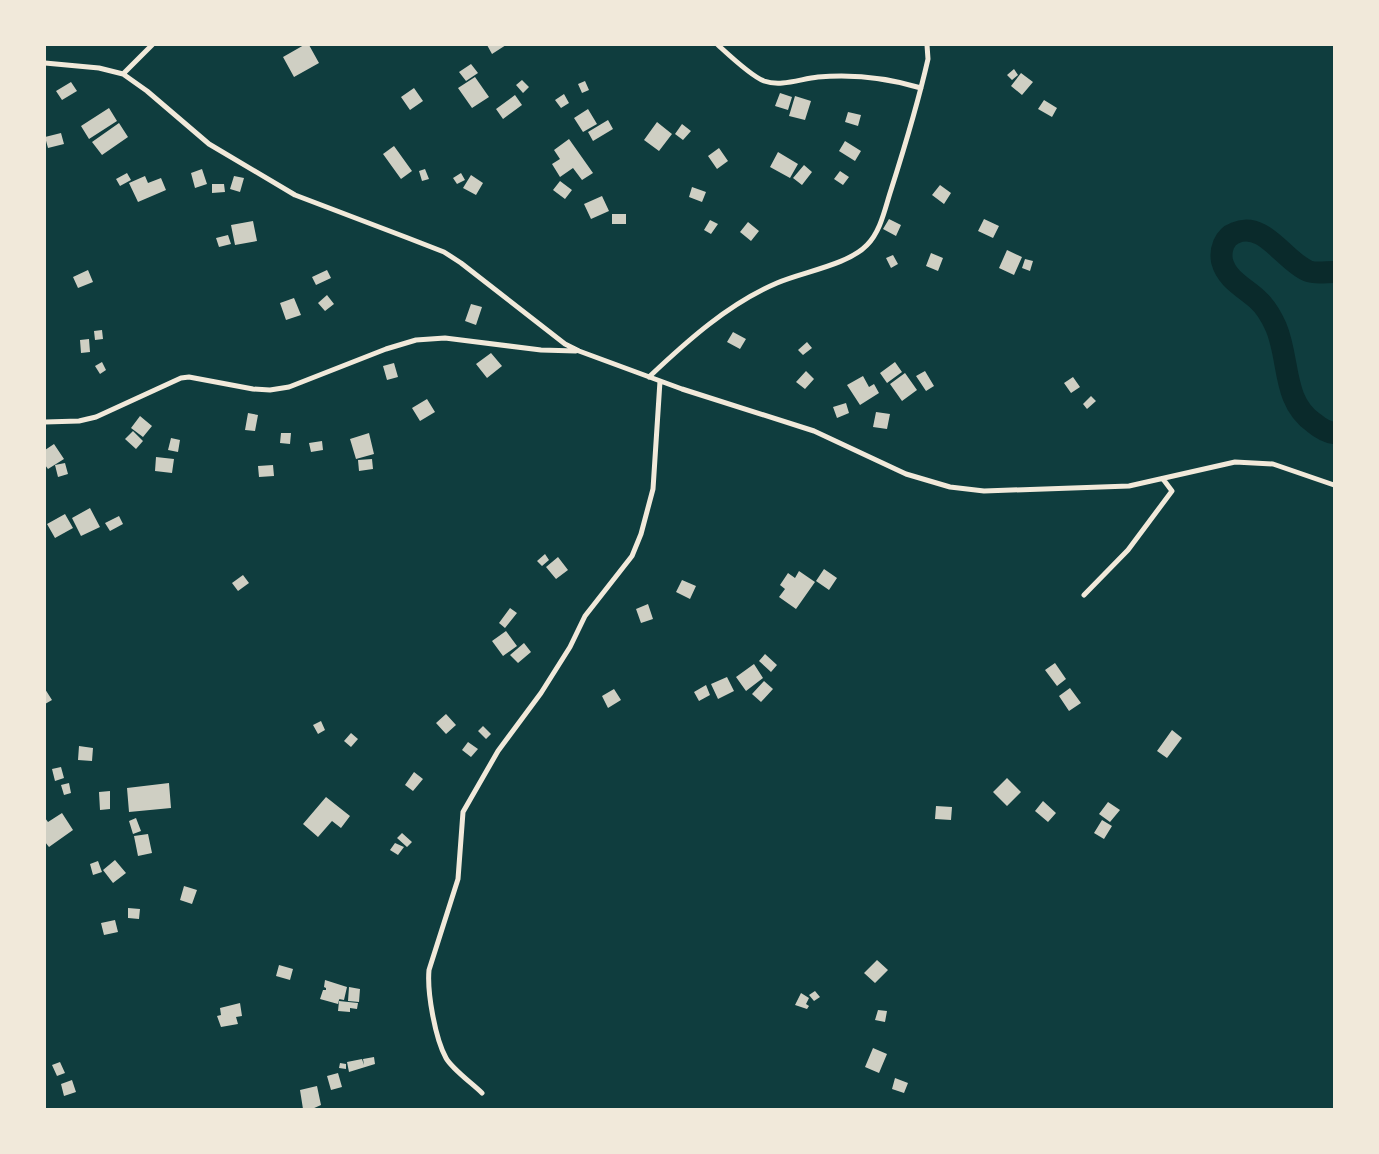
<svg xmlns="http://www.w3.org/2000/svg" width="1379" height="1154" viewBox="0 0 1379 1154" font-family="'Golos Text',sans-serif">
<rect width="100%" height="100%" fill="#0f3d3e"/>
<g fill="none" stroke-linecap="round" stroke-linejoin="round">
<path stroke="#0a2a2b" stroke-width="22" d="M1334,272C1326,272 1315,274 1308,271C1284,261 1264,220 1235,233C1224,237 1220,250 1222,261C1227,280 1244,287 1257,299C1265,306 1272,318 1276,327C1290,360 1282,401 1314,423C1320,428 1326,432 1334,433"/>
</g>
<path fill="#cfcfc3" d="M304,45H309L319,63L294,77L283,57Z
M487,45H506L492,54Z
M471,64L478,73L466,81L459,72Z
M1014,69L1018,75L1012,80L1007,75Z
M1021,73L1033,82L1022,95L1011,86Z
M475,77L489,97L472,108L458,88Z
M522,80L529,87L523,93L516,85Z
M585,81L589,90L582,93L578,84Z
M71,82L77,91L62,100L56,91Z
M414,88L423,101L410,110L401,97Z
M780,93L792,97L788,110L775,106Z
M564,94L569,103L561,108L555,100Z
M515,95L522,105L503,119L496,109Z
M795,96L811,101L805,120L789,116Z
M1044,100L1057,108L1052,117L1038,109Z
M109,108L117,121L89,139L81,126Z
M588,109L597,124L583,132L574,118Z
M848,112L861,115L858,126L845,122Z
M608,120L613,129L593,141L588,132Z
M657,122L672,134L659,151L644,140Z
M119,123L128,137L102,155L92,142Z
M682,124L691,131L683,140L675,134Z
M61,133L64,144L48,148L45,137Z
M569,139L593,173L582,180L573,168L560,177L552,164L560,159L554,150Z
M845,141L861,151L855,161L839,151Z
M394,146L412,171L401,179L383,154Z
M719,148L728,161L717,169L708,156Z
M778,152L798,164L790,178L770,167Z
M804,165L812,172L802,185L793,178Z
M202,169L207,184L195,188L191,173Z
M425,169L429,179L422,181L419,171Z
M840,171L849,177L843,185L834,179Z
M127,173L131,180L120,186L116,179Z
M461,173L465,180L457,184L453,178Z
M471,175L483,183L476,195L463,188Z
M145,176L148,183L161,178L166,190L138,202L129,183Z
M234,176L244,178L240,192L230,189Z
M560,181L572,190L565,199L553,190Z
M212,184H224L225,192L212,193Z
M940,185L951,193L944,204L932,195Z
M692,187L706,192L702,202L689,197Z
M602,196L609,211L591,219L584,204Z
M612,214H626V224H612Z
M889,219L901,225L896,236L883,229Z
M984,219L999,226L993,238L978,231Z
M710,220L718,224L711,234L704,230Z
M253,221L257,241L235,245L231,225Z
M748,222L759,231L751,241L740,232Z
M228,235L231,244L219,247L216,238Z
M1007,250L1022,257L1014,275L999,268Z
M931,253L943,258L938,271L926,266Z
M893,255L898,264L891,268L886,258Z
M1025,259L1033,261L1030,271L1022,268Z
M88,270L93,282L78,288L73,277Z
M327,270L331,278L316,285L312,277Z
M327,295L334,304L325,311L318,303Z
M294,298L301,315L286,320L280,303Z
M471,304L482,307L476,325L465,321Z
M102,330L103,339L95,340L94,331Z
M733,332L746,339L740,349L727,342Z
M89,339L90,352L81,353L80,340Z
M807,342L812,348L803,355L798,350Z
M491,353L502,366L487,378L476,364Z
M102,362L106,370L100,374L95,366Z
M895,362L902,372L887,383L880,373Z
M394,363L398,377L387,380L383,366Z
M806,371L814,379L805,389L796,382Z
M925,371L934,386L926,391L916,376Z
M905,373L917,390L902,401L890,384Z
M863,376L869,387L874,384L879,393L860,405L847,385Z
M1073,377L1080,387L1071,393L1064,383Z
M1091,396L1096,401L1087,409L1083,404Z
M427,399L435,412L420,421L412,408Z
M846,403L849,413L837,418L833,407Z
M876,412L890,414L887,429L873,427Z
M248,413L258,415L255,431L245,430Z
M140,416L152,426L143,437L131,428Z
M133,431L143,441L136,449L125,439Z
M281,433H291L290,444L280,443Z
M369,433L374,454L356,459L350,439Z
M171,438L180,440L178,452L168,450Z
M322,441L323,450L311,452L309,443Z
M54,444L64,459L48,469L45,465V450Z
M156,457L174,459L172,473L155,471Z
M372,459L373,469L359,471L358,460Z
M65,463L68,474L58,477L55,465Z
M273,465L274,476L259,477L258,466Z
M90,508L100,527L81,536L72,518Z
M65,514L73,528L55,538L47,524Z
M119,516L123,524L110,531L105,523Z
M545,554L549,560L542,566L537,561Z
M558,557L568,570L556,579L546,567Z
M824,569L837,578L829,590L816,581Z
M799,571L815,582L796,609L779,597L785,589L780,585L788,573L795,578Z
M243,575L249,583L238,591L232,583Z
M682,580L696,586L690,599L676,592Z
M648,604L653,619L641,623L636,609Z
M510,608L517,613L505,628L499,623Z
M506,631L517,646L503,656L492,641Z
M524,643L531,652L518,663L510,655Z
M765,654L777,665L771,672L759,661Z
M1055,663L1066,679L1057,686L1045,670Z
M754,664L763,678L746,691L736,677Z
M727,677L734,691L718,699L711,684Z
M764,681L773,689L761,702L752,694Z
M706,685L710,695L699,701L694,692Z
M1070,688L1081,703L1069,711L1059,696Z
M45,689L52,700L45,704Z
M614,689L621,700L608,708L602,696Z
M446,714L456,725L446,734L436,723Z
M321,721L325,730L318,734L313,725Z
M483,726L491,734L486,739L478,731Z
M1172,730L1182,738L1167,758L1157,751Z
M351,733L358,739L351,747L344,741Z
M468,742L478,749L471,757L462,750Z
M79,746L93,748L92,761L78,760Z
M61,767L64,778L55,781L52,769Z
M414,772L423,779L413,791L405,785Z
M1007,778L1021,792L1007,806L993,792Z
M69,783L71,793L64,795L61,785Z
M169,783L171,808L129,812L127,788Z
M110,791V809L100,810L99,792Z
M326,797L350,816L341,828L332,821L318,837L303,824Z
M1043,801L1056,813L1048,822L1035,811Z
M1108,802L1120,810L1110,822L1099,814Z
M936,806L952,807L951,820L935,819Z
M62,813L73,830L49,847L45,842V818L48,822Z
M136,818L141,831L133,834L129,821Z
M1102,820L1112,826L1104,839L1094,833Z
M402,833L412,842L407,847L397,838Z
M148,834L152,853L138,856L134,836Z
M395,843L404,847L398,855L390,850Z
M115,860L126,873L113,883L103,870Z
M98,861L102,872L93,875L90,864Z
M184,886L197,890L192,904L180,900Z
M128,908L140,909L139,919L128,918Z
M115,920L118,932L104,935L101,923Z
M877,960L888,970L875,983L864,973Z
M279,965L293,969L290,980L276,976Z
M325,980L347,987L344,1000L339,999L340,996L338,1004L320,999L323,990H326V988L324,987Z
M349,987L360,989L359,1002L348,1001Z
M815,991L820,997L814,1001L809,995Z
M801,993L809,998L806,1004L809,1006L807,1009L795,1005Z
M339,1001L358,1003L357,1009L350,1008V1012L338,1011Z
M240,1003L242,1016L236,1017L238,1024L221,1027L217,1016L221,1015L220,1008Z
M878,1010L887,1011L885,1022L875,1020Z
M873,1048L887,1054L879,1073L865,1067Z
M374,1057L375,1064L349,1072L347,1062L362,1059L364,1065L363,1059Z
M60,1062L65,1073L57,1076L52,1065Z
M340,1063L346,1064V1069L339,1068Z
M338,1073L342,1087L331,1090L327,1076Z
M895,1078L908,1083L904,1093L892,1089Z
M72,1080L76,1092L64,1096L61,1084Z
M317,1086L321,1105L312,1109H303L300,1090Z"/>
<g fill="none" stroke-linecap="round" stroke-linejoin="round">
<path stroke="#f1e9da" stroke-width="5" d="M718,45C729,55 751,76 764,81C781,87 800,79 818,77C852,74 888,78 921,88
M45,63L99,68L123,74L147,91L209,144L295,195L408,238L444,252L461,263L565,344L579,351L682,389L814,431L906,474L950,487L984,491L1129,486L1235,462L1273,464L1334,485
M123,74L152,45
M649,377C687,341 728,304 777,283C802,272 848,265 867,245C881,231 885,208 891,190C905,146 918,103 928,59L927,45
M45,422L79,421L96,417L181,378L189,377L253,389L270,390L289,387L386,349L416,340L445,338L541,350L576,351
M1084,595L1128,550L1172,491L1163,479
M482,1093C473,1084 452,1069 446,1058C435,1038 427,992 429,970L458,879L463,812L498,751L541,693L570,647L585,616L632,556L641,534L653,489L660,381"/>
</g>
<rect width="1379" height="1154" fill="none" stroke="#f1e9da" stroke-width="92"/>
</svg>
